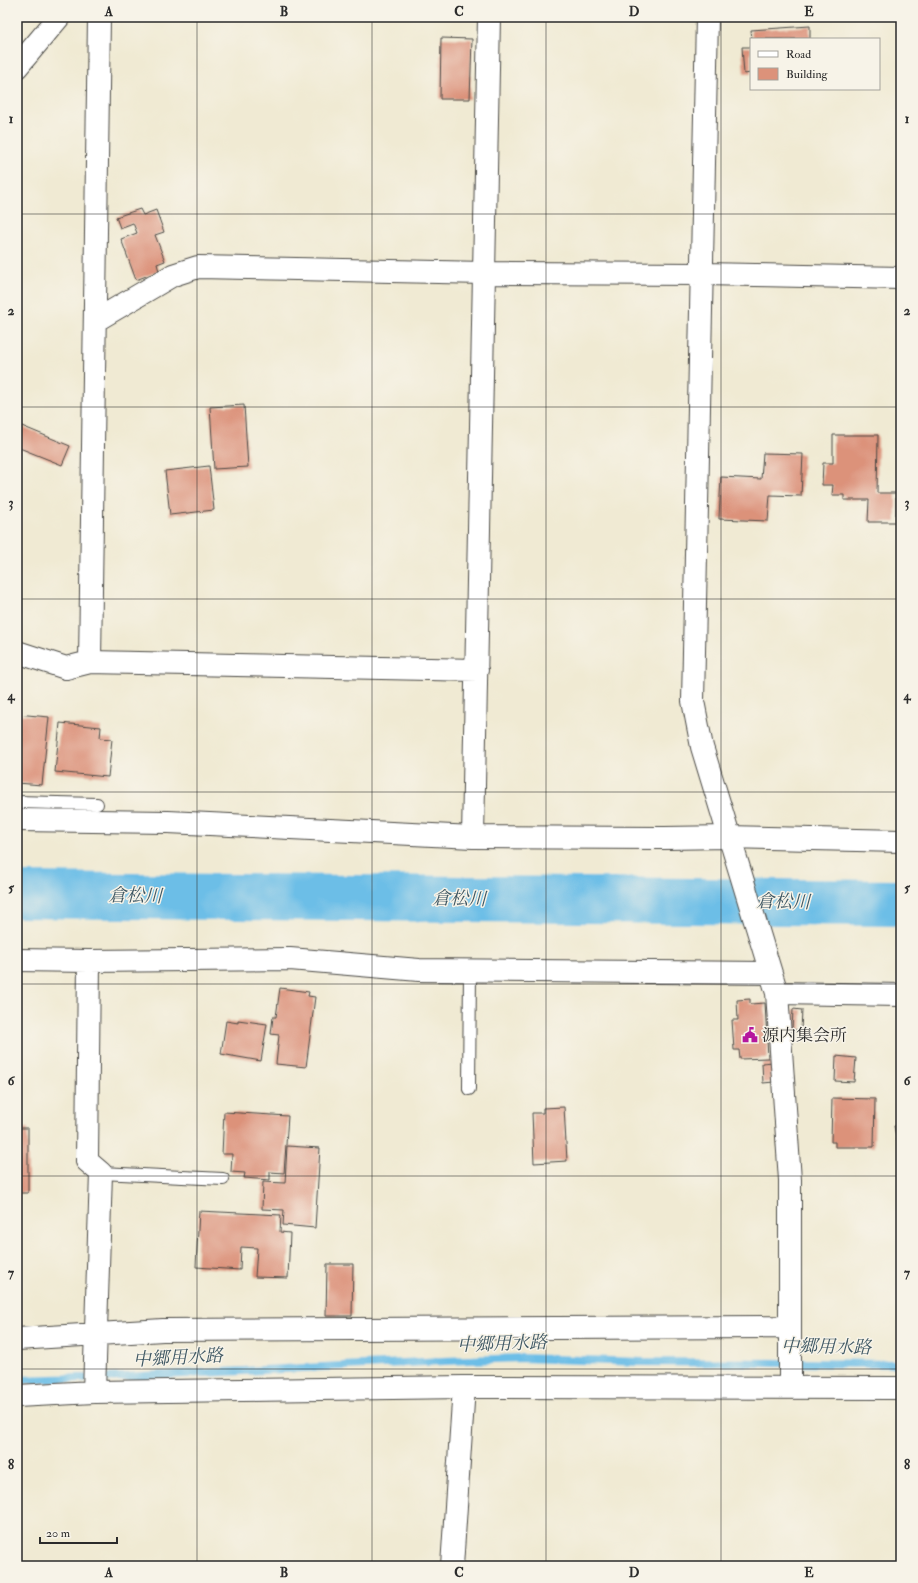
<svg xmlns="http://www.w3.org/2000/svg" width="918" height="1583" viewBox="0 0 918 1583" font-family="'IM FELL Double Pica','Noto Serif JP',serif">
<rect width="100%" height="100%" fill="#f7f3e8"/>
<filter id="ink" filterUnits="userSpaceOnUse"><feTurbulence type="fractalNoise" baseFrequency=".025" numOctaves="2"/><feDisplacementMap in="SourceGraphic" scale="8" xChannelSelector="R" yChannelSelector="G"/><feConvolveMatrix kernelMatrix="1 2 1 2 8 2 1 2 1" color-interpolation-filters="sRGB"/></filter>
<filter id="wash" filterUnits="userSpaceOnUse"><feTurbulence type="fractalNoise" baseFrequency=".012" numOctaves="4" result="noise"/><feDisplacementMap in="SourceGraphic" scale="16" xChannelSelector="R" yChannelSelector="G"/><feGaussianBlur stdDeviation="0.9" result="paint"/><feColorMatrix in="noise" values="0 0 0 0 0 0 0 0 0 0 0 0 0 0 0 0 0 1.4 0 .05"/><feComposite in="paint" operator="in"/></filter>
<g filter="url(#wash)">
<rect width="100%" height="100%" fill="#f0ead3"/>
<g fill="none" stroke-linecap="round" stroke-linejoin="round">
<path stroke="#6cbee7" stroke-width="8" d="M103,1378L444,1361L521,1358L643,1362L901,1364
M17,1380L84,1378"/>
<path stroke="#6cbee7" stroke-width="46" d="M17,895L901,903"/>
</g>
<g id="blocks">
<path fill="#dc927a" d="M810,26V39H752L751,30Z
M441,38L472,39L470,99H440Z
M742,47H751V73L744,74Z
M140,209L143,215L156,210L164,232L155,235L165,261L157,264L159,271L136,280L121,239L137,233L133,223L120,228L116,217Z
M244,405L248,467L214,469L210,407Z
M17,424L70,446L62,465L17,447Z
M833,435H878L877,493H896V522H868L869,500H844V495H832L833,485H822L823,463H833Z
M763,453L803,454L801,496L770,495L768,521L719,519L721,477L761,479Z
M209,466L214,510L170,515L165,471Z
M17,714L49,717L42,785L17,783Z
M60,723L101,727L100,738L112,739L108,777L55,772Z
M280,988L309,992L308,996L315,997L306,1067L276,1064L279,1035L271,1034L273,1017H276Z
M750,999V1004L765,1003L768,1058L740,1059L739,1050H734L732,1020H738L737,1000Z
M793,1009L802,1010L801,1030H792Z
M238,1020L267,1024L261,1061L221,1054L226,1021L238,1023Z
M836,1056L856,1058L854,1082L835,1081Z
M773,1062L774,1082L763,1083L762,1063Z
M832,1098L875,1099L874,1147H835V1142H831Z
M564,1107L567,1161L534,1163L532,1113H543V1108Z
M224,1112L288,1116L284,1173L270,1172V1180L244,1178L245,1173L231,1172L232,1154H222Z
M901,1125V1140L897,1141L894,1126Z
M17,1128H28V1193H17Z
M287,1146L320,1148L315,1228L283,1225L284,1210L262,1209L263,1182L285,1183Z
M199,1211L281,1215L280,1232L290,1233L288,1278L255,1277L257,1248L241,1247L240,1270L196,1267Z
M327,1264H353L352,1316H326Z"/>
</g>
</g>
<g filter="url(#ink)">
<use href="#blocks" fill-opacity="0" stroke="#494844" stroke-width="1"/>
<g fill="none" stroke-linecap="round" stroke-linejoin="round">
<defs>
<path id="service" d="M17,802L97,804
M469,1089L470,971
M101,1173L223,1179"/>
<path id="minor" d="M707,17L693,701L702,747L777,993L790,1180V1387
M17,67L59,17
M95,321L173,275L198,267L485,273L703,274L901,278
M17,652L66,668L90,662L99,17
M90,662L477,670
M17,820L168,822L473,837L664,838L729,837L901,841
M473,837L489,17
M17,960L89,961L290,959L419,970L770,973
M89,961L87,1161L101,1173L94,1392
M777,993L901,995
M17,1339L163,1330L790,1327
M17,1396L94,1392L464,1387L901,1388
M452,1566L464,1387"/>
</defs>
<use href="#service" stroke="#494844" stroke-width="14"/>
<use href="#minor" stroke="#494844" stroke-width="24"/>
<use href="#service" stroke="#fff" stroke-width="12"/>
<use href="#minor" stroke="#fff" stroke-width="22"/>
</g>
</g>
<path fill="none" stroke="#2b2b2b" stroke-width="1" stroke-opacity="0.55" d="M197,17V1566M372,17V1566M546,17V1566M721,17V1566M17,214H901M17,407H901M17,599H901M17,792H901M17,984H901M17,1176H901M17,1369H901"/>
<defs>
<symbol id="civic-bare" viewBox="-9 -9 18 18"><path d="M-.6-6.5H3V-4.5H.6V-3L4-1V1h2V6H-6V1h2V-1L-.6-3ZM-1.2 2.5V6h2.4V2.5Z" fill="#b5179e" stroke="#f7f3e8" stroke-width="2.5" paint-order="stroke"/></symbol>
</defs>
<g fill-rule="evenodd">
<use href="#civic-bare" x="739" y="1024" width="22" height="22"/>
</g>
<g text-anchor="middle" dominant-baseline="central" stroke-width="3" stroke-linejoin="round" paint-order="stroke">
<g font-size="17" fill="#2b2b2b" stroke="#f7f3e8" text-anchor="start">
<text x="762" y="1035">源内集会所</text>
</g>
<g font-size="18" font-style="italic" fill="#3e5763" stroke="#f7f3e8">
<text transform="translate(135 896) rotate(1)">倉松川</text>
<text transform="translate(459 899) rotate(1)">倉松川</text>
<text transform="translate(783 902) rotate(1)">倉松川</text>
<text transform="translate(502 1344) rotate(-2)">中郷用水路</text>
<text transform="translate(826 1347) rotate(1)">中郷用水路</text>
<text transform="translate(178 1358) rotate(-3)">中郷用水路</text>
</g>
</g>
<rect width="918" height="1583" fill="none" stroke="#f7f3e8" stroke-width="44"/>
<rect x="750" y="38" width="130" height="52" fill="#f7f3e8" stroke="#a5a39c"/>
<rect x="758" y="51" width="20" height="6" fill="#ffffff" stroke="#a5a39c"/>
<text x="786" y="58" font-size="12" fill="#2b2b2b">Road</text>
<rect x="758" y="68" width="20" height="12" fill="#dc927a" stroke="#a5a39c"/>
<text x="786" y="78" font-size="12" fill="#2b2b2b">Building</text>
<path d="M40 1537v6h77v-6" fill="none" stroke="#2b2b2b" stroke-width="2"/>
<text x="46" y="1537" font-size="12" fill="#2b2b2b" stroke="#f7f3e8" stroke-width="3" paint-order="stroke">20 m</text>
<rect x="22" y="22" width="874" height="1539" fill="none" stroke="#2b2b2b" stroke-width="1.5"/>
<g font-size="13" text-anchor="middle" font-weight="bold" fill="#2b2b2b">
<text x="109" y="16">A</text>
<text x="284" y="16">B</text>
<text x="459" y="16">C</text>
<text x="634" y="16">D</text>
<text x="809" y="16">E</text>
<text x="11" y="123">1</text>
<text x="907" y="123">1</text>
<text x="11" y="315">2</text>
<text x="907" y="315">2</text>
<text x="11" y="507">3</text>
<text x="907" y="507">3</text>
<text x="11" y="700">4</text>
<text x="907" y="700">4</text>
<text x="11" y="892">5</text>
<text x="907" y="892">5</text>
<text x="11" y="1085">6</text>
<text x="907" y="1085">6</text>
<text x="11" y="1277">7</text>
<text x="907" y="1277">7</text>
<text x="11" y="1469">8</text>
<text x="907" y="1469">8</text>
<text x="109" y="1577">A</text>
<text x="284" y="1577">B</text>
<text x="459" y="1577">C</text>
<text x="634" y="1577">D</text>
<text x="809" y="1577">E</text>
</g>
</svg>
